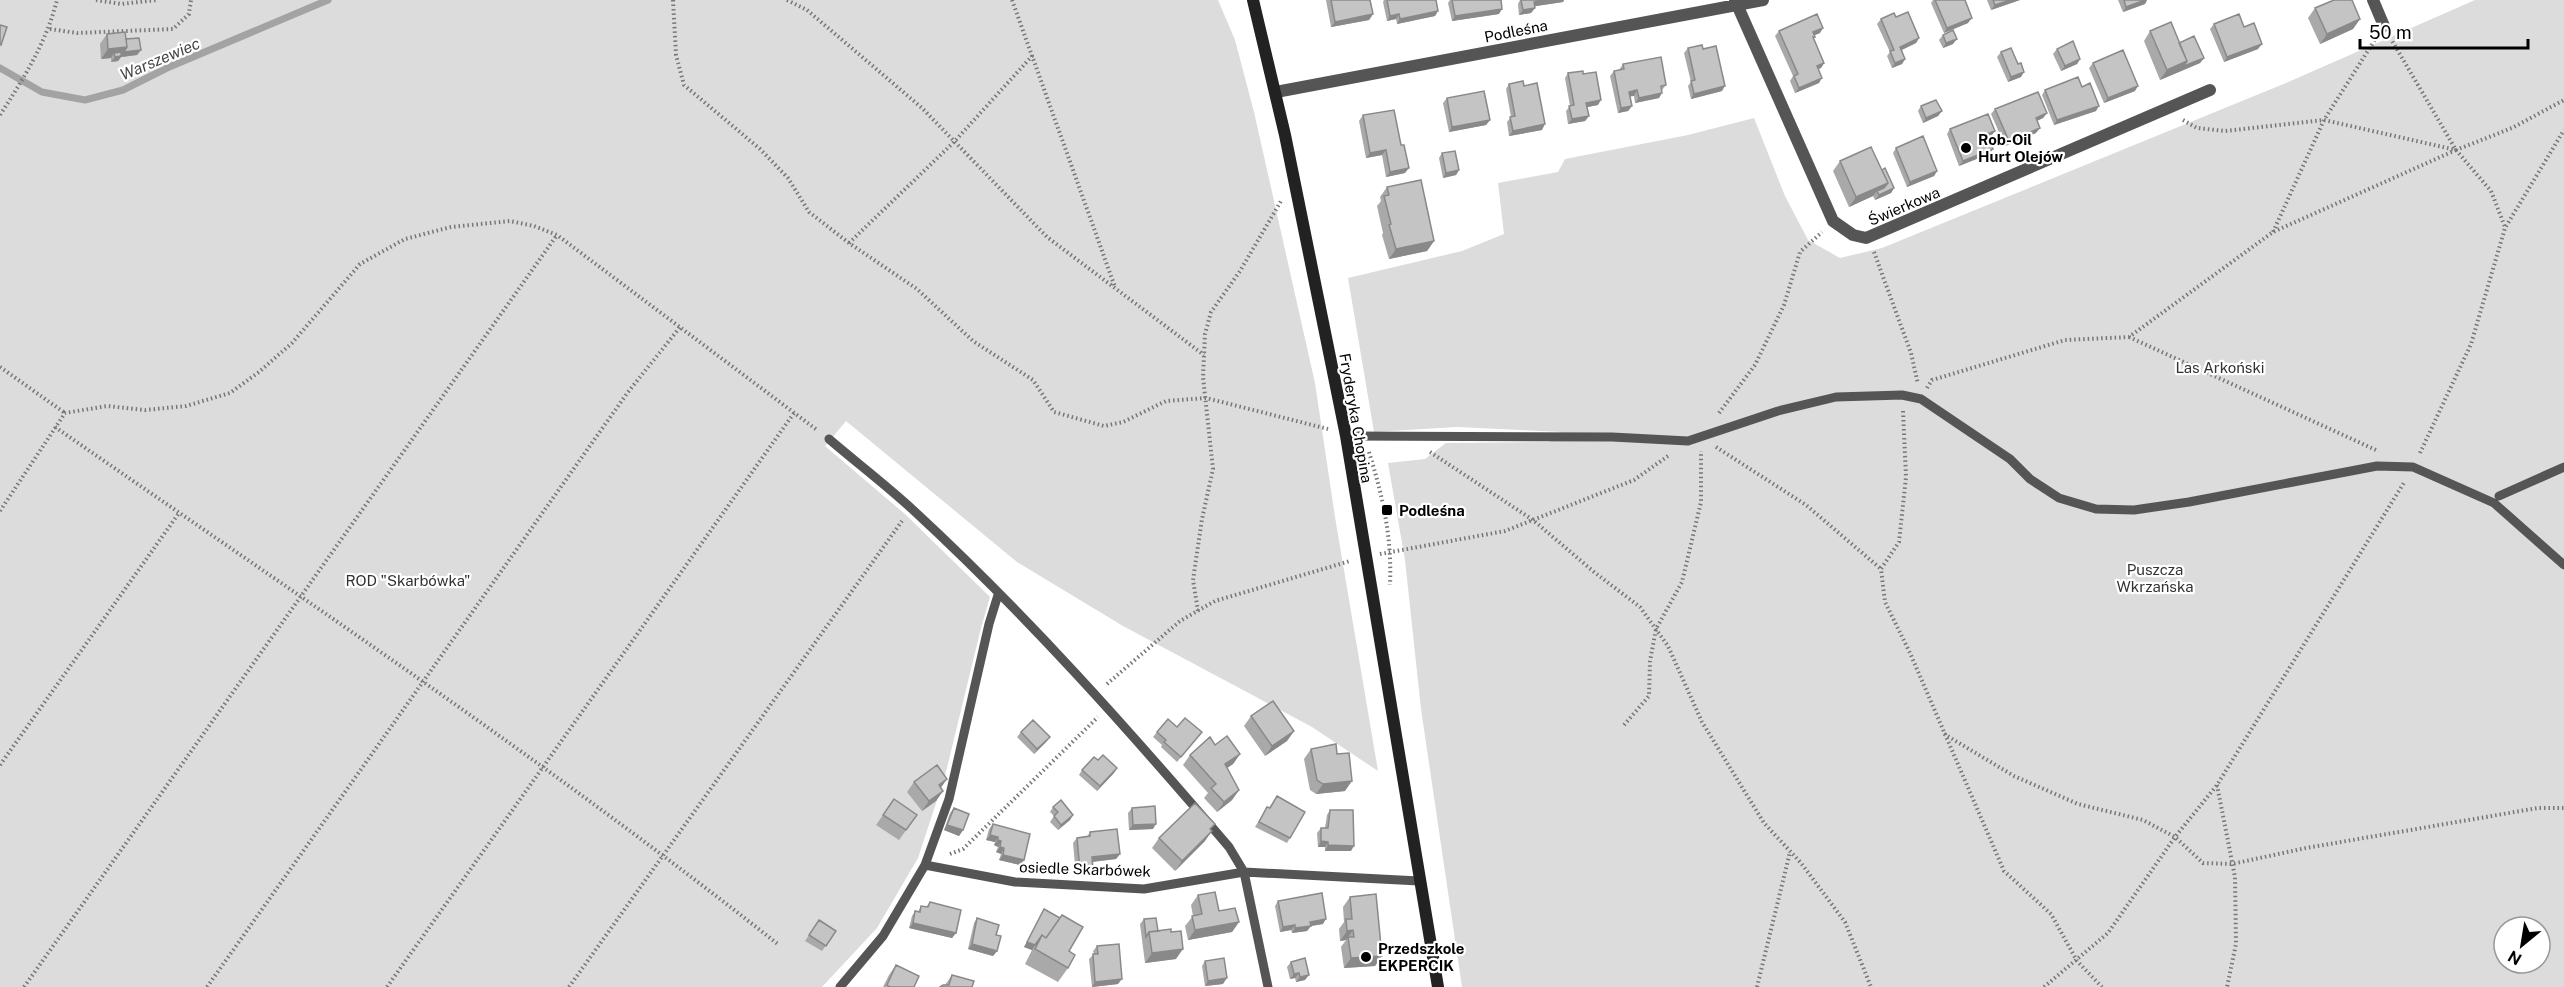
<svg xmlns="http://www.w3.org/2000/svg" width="2564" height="987" viewBox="0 0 2564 987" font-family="'Public Sans',sans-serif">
<rect width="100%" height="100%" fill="#fff"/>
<path fill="#dcdcdc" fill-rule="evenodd" d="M0,0H1218L1235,40L1254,112L1315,383L1335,517L1378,771L1312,727L1123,626L1017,562L846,421L825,446L906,515L990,597L981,628L945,776L918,858L877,928L822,987H0Z
M2475,0H2564V987H1462L1421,709L1405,560L1388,463L1425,459L1446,443L1549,442L1562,432L1457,427L1374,432L1348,278L1462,251L1504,234L1498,183L1558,172L1565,159L1688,135L1754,118L1785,196L1808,240L1840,258L1882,248L2286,83ZM2504,927H2540V963H2504Z"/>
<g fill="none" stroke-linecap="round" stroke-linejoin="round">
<path stroke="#a3a3a3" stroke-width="7" d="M0,68L42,92L85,100L123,90L167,68L328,0"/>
<path stroke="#777" stroke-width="4" stroke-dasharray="1.5 3" stroke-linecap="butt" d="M96,0L121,4L157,0
M673,0L676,55L684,85L760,149L788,178L809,212L849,243L917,289L973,341L1033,380L1054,412L1104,426L1123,422L1166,401L1206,398L1328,429
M787,0L807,10L922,108L1047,237L1204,355
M1012,0L1115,287
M50,29L77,33L173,29L189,14L191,0
M0,115C24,78 46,43 57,0
M2183,120L2197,128L2225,131L2324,120L2456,150L2512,128L2564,100
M2456,150L2491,191L2505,227
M2273,232L2324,120L2376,38
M849,243L954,142L1033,55
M1874,252L1911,353L1918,384
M2129,337L2376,450
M0,367L65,413
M1927,388L1932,380L2065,340L2129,337L2273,232L2456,150L2391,39
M1903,411L1906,477L1899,542L1881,569L1885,602L1910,653L2004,871L2051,914L2077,961L2102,987
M1719,413L1755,365L1784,305L1800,252L1822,232
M55,427C299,596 546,761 779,945
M1716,447L1806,505L1881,569
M1369,452C1383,497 1392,537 1390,585
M1430,452L1533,520L1594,572L1640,607L1668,646L1702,722L1764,823L1801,863L1845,922L1871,987
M2420,453L2471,344L2505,228L2564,130
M0,511L65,413L107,406L145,410L186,406L230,393L259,372L292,343L360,264L405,239L451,227L510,221L534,226L557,235L817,430
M1380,554L1505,531L1634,480L1668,456
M1198,611L1193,580L1202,519L1213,469L1203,377L1205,334L1211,312L1240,271L1281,201
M1107,684L1180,621L1215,601L1350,561
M1624,725L1649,696L1650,661L1656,629L1682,582L1701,502V451
M1944,734L2014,776L2078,804L2143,820L2175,837L2203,863L2232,864L2306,848L2538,808H2564
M0,765L179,513
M2217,785L2235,877L2236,944L2227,987
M950,854L963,849L1098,717
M24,987L557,235
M207,987L628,392L681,326
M387,987L794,413
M569,987L902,521
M1757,987L1790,852
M2044,987L2108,933L2175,837L2217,785L2405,481"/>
<path stroke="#555" stroke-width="9" d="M1346,436L1612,437L1688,441L1778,411L1836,397L1902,395L1921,399L2010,459L2030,479L2059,498L2096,509L2134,510L2189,502L2377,466L2413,467L2494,503L2564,565
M829,439C857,463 886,485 912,509C1026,614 1129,730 1229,847L1244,872L1268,987
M2499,496L2564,467
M925,865L1015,882L1144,889L1244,872L1419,881
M840,987L883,936L925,865L949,799L989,624L998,595"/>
<path stroke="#555" stroke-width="12" d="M1735,0L1833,221L1853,235L1866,238L2210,90
M2373,0L2384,26
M1276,92L1763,0"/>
<path stroke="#222" stroke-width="12" d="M1253,0L1285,135L1346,436L1438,987"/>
</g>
<path fill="#a9a9a9" d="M1326,0H1370L1373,14L1369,20L1331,27Z
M1384,0H1436L1438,11L1435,16L1397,24L1396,19L1387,21L1383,2Z
M1450,0H1501L1499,14L1452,21L1448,3Z
M1520,0H1564L1563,2L1535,6V8L1531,13L1519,15L1518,4Z
M1933,0H1965L1968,23L1944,33L1931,3Z
M1987,0H2020L1991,10Z
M2118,0H2147L2145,4L2123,12Z
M2315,8L2360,19L2353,29L2320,44L2308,18Z
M1896,17L1919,38L1916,43L1902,50L1905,59L1902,64L1892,68L1887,56L1890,52L1877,24L1881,19Z
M2214,24L2244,27L2258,49L2224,62L2210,29Z
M1779,31L1820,33L1815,35L1814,39L1824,63L1821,68L1818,69L1819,83L1795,93L1790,81L1793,76L1775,36Z
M2150,31L2179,43L2204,58L2200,63L2160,80L2144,41Z
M107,34L126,39L141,50L137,55L121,57L118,61L111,62V58L101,59L100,44Z
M1943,35L1953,44L1943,48L1939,40Z
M1688,48L1703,49L1722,91L1691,99L1688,86L1691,82L1684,53Z
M2057,49L2080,59L2077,64L2061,71L2053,54Z
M2001,52L2021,77L2008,82L1997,57Z
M2093,63L2135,91L2104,103L2089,68Z
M1623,64L1666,85L1662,90L1659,98L1635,103L1634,96H1630L1632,106L1628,111L1618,113L1610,76L1614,71L1619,70Z
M1568,73L1583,74L1598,105L1587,107L1589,116L1585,121L1568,124L1566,111L1570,106L1565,78Z
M1509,84L1524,86L1542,130L1509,136L1507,122L1511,117L1506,89Z
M2082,87L2096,111L2054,125L2042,95L2045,90Z
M1447,98L1490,120L1486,125L1449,132L1443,103Z
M1921,106L1942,111L1938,116L1923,123L1918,111Z
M1995,109L2047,113L2043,118L2037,121L2036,133L2005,146L1991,114Z
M1363,115L1405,173L1386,177L1382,155L1366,158L1359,121Z
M1950,129L1995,131L1991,136L1988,137L1993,149L1989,154L1959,166L1947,134Z
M1896,148L1937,171L1934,176L1907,187L1893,153Z
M1442,153L1459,170L1456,175L1443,178L1439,158Z
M1840,161L1882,170L1894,188L1891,193L1875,200L1873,196L1849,207L1833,171Z
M1387,187L1434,241L1427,251L1389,259L1382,235L1383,233L1377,206L1381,201L1380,197Z
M1251,716L1294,731L1287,741L1265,756L1244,726Z
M1177,727L1202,732L1177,762L1161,747L1162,745L1153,737L1157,732Z
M1021,732L1050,737L1046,742L1034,754L1017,737Z
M1215,745L1240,754L1233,764L1227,768L1239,790L1232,800L1217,812L1204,798L1208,793L1183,765L1190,755Z
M1311,749L1337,754L1345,791L1316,794L1310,790L1304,759Z
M1082,770L1114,773L1097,791L1079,775Z
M914,782L941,788L943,791L936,801L922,811L907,792Z
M1277,796L1290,838L1287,843L1255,827L1267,807L1269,808Z
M894,799L917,815L899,840L876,825Z
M1053,807L1073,815L1070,820L1058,830L1050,822L1054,816L1050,812Z
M954,808L963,830L959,836L944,830L950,813Z
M1132,808L1153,829L1129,830L1128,813Z
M1330,810L1351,851H1325V847H1318L1317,833L1321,828H1325L1327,815Z
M993,824L1024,860L1020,865L999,860L1001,854L996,852L998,847L994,845L995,842L986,840L989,829Z
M1090,832L1120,854L1116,859L1093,862V869L1090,874L1076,875L1073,843L1077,838L1087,837Z
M1159,838L1205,841L1175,871L1152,848Z
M1198,895L1219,911L1239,922L1232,932L1188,940L1185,926L1193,916L1191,905Z
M1350,897L1382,956L1375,966L1344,968L1341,947L1346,940L1340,941L1339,929L1344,922L1343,907Z
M1278,901L1323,924L1311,926L1307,931L1292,933L1291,930L1280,932L1275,906Z
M930,902L956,933L952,938L909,928L912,916L915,911L918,912L921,906L926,907Z
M1044,909L1069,951L1068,968L1058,982L1025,964L1032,950L1024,947Z
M977,918L996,935L997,951L993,956L968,949L974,923Z
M1144,919L1158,931L1176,959L1145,963L1140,924Z
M819,920L836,931L822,951L805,941Z
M1097,946L1118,984L1092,987L1089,959L1094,954L1093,951Z
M1205,961L1223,984L1205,986L1202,966Z
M1291,962L1305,980L1296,982L1295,978L1290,979L1287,967Z
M896,965L914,987H883L889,975Z
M952,975L972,987L945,985Z"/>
<path fill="#898989" d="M1545,0H1564L1563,2L1530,7L1534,2Z
M2010,0H2020L1991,10L1995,5Z
M2145,0H2147L2145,4L2123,12L2126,7Z
M1535,8L1531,13L1519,15L1523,10Z
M1502,9L1499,14L1452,21L1455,16Z
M1438,11L1435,16L1397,24L1400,19Z
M1373,14L1369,20L1331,27L1335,22Z
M1399,14L1396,19L1387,21L1390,16Z
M1972,18L1968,23L1944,33L1947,28Z
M2360,19L2353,29L2320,44L2327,34Z
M1823,28L1820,33L1810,37L1813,32Z
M1919,38L1916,43L1897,52L1900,47Z
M1957,39L1953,44L1943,48L1946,43Z
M2262,44L2258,49L2224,62L2227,57Z
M127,47L141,50L137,55L121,57L118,61L111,62L115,57L114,53L111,58L101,59L108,49Z
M2204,58L2200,63L2160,80L2167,70L2187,61Z
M1905,59L1902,64L1892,68L1895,63Z
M2080,59L2077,64L2061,71L2065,66Z
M1824,63L1821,68L1813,71L1817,66Z
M2024,72L2021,77L2008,82L2011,77Z
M1822,78L1819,83L1795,93L1799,88Z
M1725,86L1722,91L1691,99L1694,94Z
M2138,86L2135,91L2104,103L2108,98Z
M1637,90L1634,96L1626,97L1629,92Z
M1662,93L1659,98L1635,103L1639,98Z
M1601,100L1598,105L1583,108L1586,103Z
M1632,106L1628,111L1618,113L1621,108Z
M2099,106L2096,111L2054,125L2057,120Z
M1942,111L1938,116L1923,123L1926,118Z
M2047,113L2043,118L2032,123L2036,118Z
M1589,116L1585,121L1568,124L1572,119Z
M1490,120L1486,125L1449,132L1452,127Z
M1545,124L1542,130L1509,136L1513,131Z
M2040,128L2036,133L2005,146L2009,141Z
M1995,131L1991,136L1984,139L1987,134Z
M1993,149L1989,154L1959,166L1963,161Z
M1386,150L1382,155L1366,158L1370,153Z
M1409,168L1405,173L1386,177L1390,172Z
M1459,170L1456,175L1443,178L1446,173Z
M1937,171L1934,176L1907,187L1910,182Z
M1888,183L1881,193L1877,191L1873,196L1849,207L1856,197Z
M1894,188L1891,193L1875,200L1879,195Z
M1434,241L1427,251L1389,259L1396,249Z
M1294,731L1287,741L1265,756L1272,746Z
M1050,737L1046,742L1034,754L1037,749Z
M1240,754L1233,764L1218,774L1225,764Z
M1117,768L1114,773L1097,791L1100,786Z
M947,779L940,789L939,785Z
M1352,781L1345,791L1316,794L1323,784Z
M1239,790L1232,800L1217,812L1224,802Z
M943,791L936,801L922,811L929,801Z
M1073,815L1070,820L1058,830L1061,825Z
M1156,824L1153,829L1129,830L1133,825Z
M947,825L963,830L959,836L944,830Z
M1212,831L1205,841L1175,871L1182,861Z
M990,835L998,837L995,842L986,840Z
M998,840L1001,841L998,847L994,845Z
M1321,841L1328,842L1325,847H1318Z
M1328,845L1354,846L1351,851H1325Z
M1000,847L1004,848L1001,854L996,852Z
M1120,854L1116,859L1089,862L1092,857Z
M1003,855L1024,860L1020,865L999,860Z
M1093,869L1090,874L1076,875L1080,870Z
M1326,919L1323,924L1311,926L1307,931L1292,933L1295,928L1310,922Z
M1239,922L1232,932L1188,940L1195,930Z
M913,923L956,933L952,938L909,928Z
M1295,925L1291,930L1280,932L1283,927Z
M1353,930L1346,940L1340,941L1347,931Z
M1027,942L1035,945L1032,950L1024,947Z
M972,944L997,951L993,956L968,949Z
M1183,949L1176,959L1145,963L1152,953Z
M1382,956L1375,966L1344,968L1351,958Z
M1299,973L1295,978L1290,979L1294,974Z
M1309,975L1305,980L1296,982L1300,977Z
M1227,978L1223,984L1205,986L1208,981Z
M1122,979L1118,984L1092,987L1095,982Z"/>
<path fill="#c4c4c4" stroke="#898989" stroke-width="1.5" d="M1331,0H1370L1373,14L1335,22Z
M1387,0H1436L1438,11L1400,19L1399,14L1390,16Z
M1452,0H1501L1502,9L1455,16Z
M1521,0H1545L1534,2L1535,8L1523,10Z
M1935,0H1965L1972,18L1947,28Z
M1993,0H2010L1995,5Z
M2124,0H2145L2126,7Z
M2334,0H2352L2360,19L2327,34L2315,8Z
M1908,12L1919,38L1900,47L1905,59L1895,63L1890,51L1894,50L1881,19L1894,13L1896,17Z
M1817,14L1823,28L1813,32L1815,37H1813L1824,63L1817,66L1822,78L1799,88L1794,76L1798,74L1779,31Z
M2239,14L2244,27L2254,23L2262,44L2227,57L2214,24Z
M2171,22L2187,61L2167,70L2150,31Z
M0,25L7,27L1,45L0,44Z
M1953,30L1957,39L1946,43L1943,35Z
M125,32L127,47L108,49L107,34Z
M2194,36L2204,58L2184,66L2187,61L2179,43Z
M139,38L141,50L124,52L127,47L126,39Z
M2073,41L2080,59L2065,66L2057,49Z
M1702,45L1703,49L1716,46L1725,86L1694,94L1691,81L1695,80L1688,48Z
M2011,48L2018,64L2021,63L2024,72L2011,77L2001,52Z
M2123,50L2138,86L2108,98L2093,63Z
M121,52V56L115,57L114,53Z
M1661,57L1666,85L1661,86L1662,93L1639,98L1637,90L1629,92L1632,106L1621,108L1614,71L1624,69L1623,64Z
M1583,71V74L1596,72L1601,100L1586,103L1589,116L1572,119L1569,106L1574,105L1568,73Z
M2078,77L2082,87L2090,83L2099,106L2057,120L2045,90Z
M1523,81L1524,86L1537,83L1545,124L1513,131L1510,117L1515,116L1509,84Z
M1484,91L1490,120L1452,127L1447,98Z
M2038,92L2047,113L2036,118L2040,128L2009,141L1995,109Z
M1936,100L1942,111L1926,118L1921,106Z
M1394,110L1401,145H1404L1409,168L1390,172L1386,150L1370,153L1363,115Z
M1988,114L1995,131L1987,134L1993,149L1963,161L1950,129Z
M1923,136L1937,171L1910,182L1896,148Z
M1871,147L1888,183L1856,197L1840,161Z
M1455,151L1459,170L1446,173L1442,153Z
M1885,168L1894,188L1879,195L1877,191L1884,188L1888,183L1882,170Z
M1421,180L1434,241L1396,249L1389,225L1391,224L1384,196L1389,195L1387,187Z
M1273,701L1294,731L1272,746L1251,716Z
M1185,718L1202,732L1181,757L1164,742L1166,740L1157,732L1168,719L1177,727Z
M1033,720L1050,737L1037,749L1021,732Z
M1227,736L1240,754L1225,764L1239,790L1224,802L1211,788L1216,784L1190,755L1210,737L1215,745Z
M1336,744L1337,754L1349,753L1352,781L1323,784L1317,780L1311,749Z
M1103,755L1117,768L1100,786L1082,770L1094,757L1098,760Z
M937,765L947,779L939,785L943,791L929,801L914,782Z
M1277,796L1305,812L1290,838L1259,822L1267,807L1270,808Z
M894,799L917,815L906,830L883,815Z
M1061,800L1073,815L1061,825L1054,816L1058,812L1053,807Z
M1195,803L1215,824L1210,829L1212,831L1182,861L1159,838Z
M1155,806L1156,824L1133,825L1132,808Z
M954,808L969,814L963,830L947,825Z
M1330,810H1353L1354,846L1328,845V842L1321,841V828H1328Z
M993,824L1030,834L1024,860L1003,855L1004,848L1000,847L1001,841L998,840V837L990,835Z
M1117,829L1120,854L1092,857L1093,869L1080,870L1077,838L1090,836V832Z
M1215,892L1219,911L1235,908L1239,922L1195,930L1192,916L1202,914L1198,895Z
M1322,893L1326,919L1310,922L1311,926L1295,928V925L1283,927L1278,901Z
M1376,894L1382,956L1351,958L1348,937H1354L1353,930L1347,931L1346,919H1352L1350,897Z
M930,902L961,910L956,933L913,923L915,911L920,912L921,906L928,907Z
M1044,909L1060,918L1046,938L1042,935L1035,945L1027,942Z
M1062,915L1083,927L1069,951L1075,955L1068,968L1035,949L1042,935L1046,938Z
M977,918L999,925L996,935L1001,936L997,951L972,944Z
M1156,918L1158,931H1160L1149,932L1146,937L1144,919Z
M819,920L836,931L826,946L809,935Z
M1171,929V932L1181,931L1183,949L1152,953L1149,932Z
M1119,944L1122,979L1095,982L1093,954H1098L1097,946Z
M1224,958L1227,978L1208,981L1205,961Z
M1305,958L1309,975L1300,977L1299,973L1294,974L1291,962Z
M896,965L919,976L914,987H890L887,985Z
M952,975L974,981L972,987H940L943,985H949Z"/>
<g fill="#000" stroke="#fff" stroke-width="2">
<circle cx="1966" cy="148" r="6"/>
<rect x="1381" y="504" width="12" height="12" rx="3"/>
<circle cx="1366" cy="957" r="6"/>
</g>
<g text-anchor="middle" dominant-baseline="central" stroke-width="4.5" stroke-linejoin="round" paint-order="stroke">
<g font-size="15" fill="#000" stroke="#fff">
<text transform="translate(1516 31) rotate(-11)">Podleśna</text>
<text transform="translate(1904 206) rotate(-23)">Świerkowa</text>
<text transform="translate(1356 418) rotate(80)">Fryderyka Chopina</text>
<text transform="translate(1085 869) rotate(2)">osiedle Skarbówek</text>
</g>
<g font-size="15" font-weight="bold" fill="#000" stroke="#fff" text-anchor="start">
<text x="1978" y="139">Rob-Oil<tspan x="1978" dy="17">Hurt Olejów</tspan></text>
<text x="1399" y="510">Podleśna</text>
<text x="1378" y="948">Przedszkole<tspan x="1378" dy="17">EKPERCIK</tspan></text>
</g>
<g font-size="15" fill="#333" stroke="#fff">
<text x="2220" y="367">Las Arkoński</text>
<text x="2155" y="569">Puszcza<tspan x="2155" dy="17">Wkrzańska</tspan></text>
<text x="408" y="580">ROD "Skarbówka"</text>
</g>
<g font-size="16" font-style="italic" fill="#444" stroke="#fff">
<text transform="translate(160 59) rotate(-23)">Warszewiec</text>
</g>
</g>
<g transform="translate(2522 945) rotate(210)"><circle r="28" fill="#ffffff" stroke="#999999" stroke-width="1.5"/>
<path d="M0-4.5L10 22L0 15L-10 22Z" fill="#000000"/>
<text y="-9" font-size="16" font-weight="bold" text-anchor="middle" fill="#000000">N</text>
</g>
<path d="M2360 39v9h168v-9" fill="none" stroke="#000000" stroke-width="3"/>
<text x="2369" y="39" font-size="18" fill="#000000" stroke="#ffffff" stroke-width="4.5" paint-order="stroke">50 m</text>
</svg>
